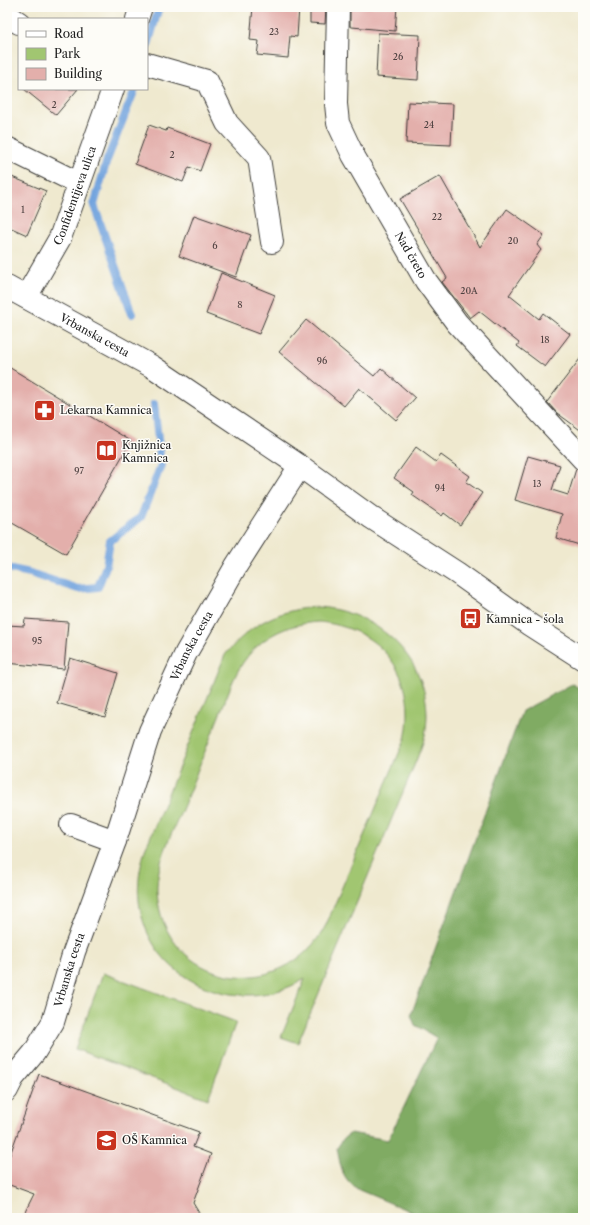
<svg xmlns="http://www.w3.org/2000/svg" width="590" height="1225" viewBox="0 0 590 1225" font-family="'Libre Caslon Text',serif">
<rect width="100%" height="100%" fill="#fdfcf7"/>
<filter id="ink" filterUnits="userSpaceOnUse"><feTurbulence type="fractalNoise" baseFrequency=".025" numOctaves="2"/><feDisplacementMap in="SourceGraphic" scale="8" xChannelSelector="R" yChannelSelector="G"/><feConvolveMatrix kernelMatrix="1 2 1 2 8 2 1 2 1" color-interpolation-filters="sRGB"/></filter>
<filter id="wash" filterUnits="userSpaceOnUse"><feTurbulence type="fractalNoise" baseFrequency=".012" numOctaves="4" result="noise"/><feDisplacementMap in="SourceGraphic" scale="16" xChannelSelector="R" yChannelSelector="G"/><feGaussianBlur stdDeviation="0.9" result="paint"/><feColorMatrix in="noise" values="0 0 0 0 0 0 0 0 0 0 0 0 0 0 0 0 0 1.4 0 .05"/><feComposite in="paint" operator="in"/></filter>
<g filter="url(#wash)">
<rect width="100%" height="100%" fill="#efe9cf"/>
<path fill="#a1c671" stroke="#5e7146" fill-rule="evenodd" d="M318,607C383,612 438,667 425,735C423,744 419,753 416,761L298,1043L281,1037L305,979C238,1019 148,981 139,901C137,883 140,867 145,850L225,655C250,624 279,609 318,607ZM319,622C382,628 419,677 405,739L326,925C282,1008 163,986 157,892C156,862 173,832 184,805C200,764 216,723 233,681C249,644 279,624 319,622Z
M103,973L236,1022L208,1099L75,1049Z"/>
<path fill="#80ab63" stroke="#4e6440" d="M572,684L583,690V1218H426L359,1190C341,1178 341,1168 337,1148L344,1138L351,1133L388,1140L437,1038L415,1025L411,1015L522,711Z"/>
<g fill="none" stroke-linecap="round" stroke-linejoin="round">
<path stroke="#73a4de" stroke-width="8" d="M148,45L159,7
M132,314L94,205L107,160L135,89
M7,568L30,573L78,589L98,587L106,566L110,541L141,517L161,465L154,404"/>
</g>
<g id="blocks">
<path fill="#e3afab" d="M253,7H299L297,37L290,36L288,58L257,55L259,41L250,40Z
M310,7H326L325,24L310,23Z
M350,7H397L395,31L352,27L350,26Z
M378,33L420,35L418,80L376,77Z
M24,89H78L56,115Z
M408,102L453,104L451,145L406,143Z
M149,125L166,131L167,128L210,144L200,171L189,167L183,182L135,164Z
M7,175L46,191L27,235L7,226Z
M440,176L480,247L507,209L544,235L537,245L541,250L509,295L539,319L543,313L570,334L545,367L517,346L519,343L479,311L470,318L442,282L447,278L400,199Z
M194,215L251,235L236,277L179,256Z
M221,273L275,295L259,334L206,314Z
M306,320L374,376L381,368L415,398L396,420L359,388L344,406L279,352Z
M583,355V432L557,413L547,402Z
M7,366L131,441L66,554L7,520Z
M416,447L436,462L441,455L470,476L466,482L482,493L460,525L444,513L442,516L412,495L414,492L394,478Z
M528,456L560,465L552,490L568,495L576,469L583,471V546L556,538L562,514L515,500Z
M25,619L68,622L64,669L7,663V625L24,626Z
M70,658L118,673L105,717L57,703Z
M39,1074L199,1132L193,1147L211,1154L193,1203L202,1218H22L34,1194L7,1184V1163Z"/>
</g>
</g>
<g filter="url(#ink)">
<use href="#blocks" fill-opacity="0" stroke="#3c3b37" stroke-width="1"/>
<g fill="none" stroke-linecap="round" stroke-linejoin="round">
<defs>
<g id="street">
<path id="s1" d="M338,7L336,104L338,123L353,155L426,281L457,323L583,459"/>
<path d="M7,15L19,23"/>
<path d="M137,19L141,7"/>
<path d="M147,64L207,81L227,123L259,158L272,242"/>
<path d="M7,148L78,183"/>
<path id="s2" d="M26,297L60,238L113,89"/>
<path d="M71,825L115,841"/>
<path id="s3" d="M7,1090L13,1078L34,1053L53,1022L74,952L115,841L150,731L186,653L236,566L300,466"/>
</g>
<g id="secondary">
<path id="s4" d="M7,287L153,367L300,466L372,518L457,573L530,625L583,659"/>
</g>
</defs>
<use href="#street" stroke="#3c3b37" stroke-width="24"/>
<use href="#secondary" stroke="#3c3b37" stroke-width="24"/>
<use href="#street" stroke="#fff" stroke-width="22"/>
<use href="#secondary" stroke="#fff" stroke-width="22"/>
</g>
</g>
<defs>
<symbol id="pharmacy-square" viewBox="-11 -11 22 22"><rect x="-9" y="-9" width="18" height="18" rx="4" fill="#c8321e" stroke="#fdfcf7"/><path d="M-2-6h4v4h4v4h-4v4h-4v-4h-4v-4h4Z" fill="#fff"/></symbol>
<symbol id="library-square" viewBox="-11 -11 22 22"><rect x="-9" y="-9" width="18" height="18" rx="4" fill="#c8321e" stroke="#fdfcf7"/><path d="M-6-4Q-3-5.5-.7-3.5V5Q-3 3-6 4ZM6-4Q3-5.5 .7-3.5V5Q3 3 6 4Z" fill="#fff"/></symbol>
<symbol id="bus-square" viewBox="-11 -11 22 22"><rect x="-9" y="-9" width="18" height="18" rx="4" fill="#c8321e" stroke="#fdfcf7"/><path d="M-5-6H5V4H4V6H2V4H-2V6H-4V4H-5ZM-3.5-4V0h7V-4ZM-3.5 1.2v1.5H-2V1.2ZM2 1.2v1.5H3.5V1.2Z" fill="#fff"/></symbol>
<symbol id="school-square" viewBox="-11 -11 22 22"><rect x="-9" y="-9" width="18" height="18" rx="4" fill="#c8321e" stroke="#fdfcf7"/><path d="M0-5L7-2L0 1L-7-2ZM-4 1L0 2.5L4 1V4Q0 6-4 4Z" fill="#fff"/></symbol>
</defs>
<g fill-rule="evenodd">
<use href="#pharmacy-square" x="32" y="398" width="25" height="25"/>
<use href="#library-square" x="94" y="438" width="25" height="25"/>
<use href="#bus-square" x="458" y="606" width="25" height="25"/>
<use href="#school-square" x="94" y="1128" width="25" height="25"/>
</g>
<g text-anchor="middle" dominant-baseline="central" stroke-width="3" stroke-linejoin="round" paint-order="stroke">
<g font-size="9" fill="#4e4140">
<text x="274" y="31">23</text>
<text x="398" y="56">26</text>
<text x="54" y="104">2</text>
<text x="429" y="124">24</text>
<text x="172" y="154">2</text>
<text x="23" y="209">1</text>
<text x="437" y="216">22</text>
<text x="513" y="240">20</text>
<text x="215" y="245">6</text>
<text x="469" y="290">20A</text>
<text x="240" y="304">8</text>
<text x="545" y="339">18</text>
<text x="322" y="360">96</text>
<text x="79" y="470">97</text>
<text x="537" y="483">13</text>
<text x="440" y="487">94</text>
<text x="37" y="640">95</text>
</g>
<g font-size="11" fill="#1c1c1c" stroke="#fdfcf7">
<text stroke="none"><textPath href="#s2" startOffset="113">Confidentijeva ulica</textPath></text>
<text stroke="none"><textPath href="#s1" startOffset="267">Nad čreto</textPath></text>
<text stroke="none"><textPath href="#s4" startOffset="100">Vrbanska cesta</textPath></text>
<text stroke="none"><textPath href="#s3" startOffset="484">Vrbanska cesta</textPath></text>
<text stroke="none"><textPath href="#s3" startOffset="137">Vrbanska cesta</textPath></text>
</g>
<g font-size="11" fill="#1c1c1c" stroke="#fdfcf7" text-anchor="start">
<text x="60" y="410">Lekarna Kamnica</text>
<text x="122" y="445">Knjižnica<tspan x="122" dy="13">Kamnica</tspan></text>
<text x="486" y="619">Kamnica - šola</text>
<text x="122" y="1140">OŠ Kamnica</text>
</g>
</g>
<rect width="590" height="1225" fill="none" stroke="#fdfcf7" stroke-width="24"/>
<rect x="18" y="18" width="130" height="72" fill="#fdfcf7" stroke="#a3a29f"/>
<rect x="26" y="31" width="20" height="6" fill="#ffffff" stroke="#a3a29f"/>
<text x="54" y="38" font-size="12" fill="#1c1c1c">Road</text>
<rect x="26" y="48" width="20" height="12" fill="#a1c671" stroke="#a3a29f"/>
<text x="54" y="58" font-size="12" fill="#1c1c1c">Park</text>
<rect x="26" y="68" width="20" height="12" fill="#e3afab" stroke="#a3a29f"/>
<text x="54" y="78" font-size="12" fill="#1c1c1c">Building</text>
</svg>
